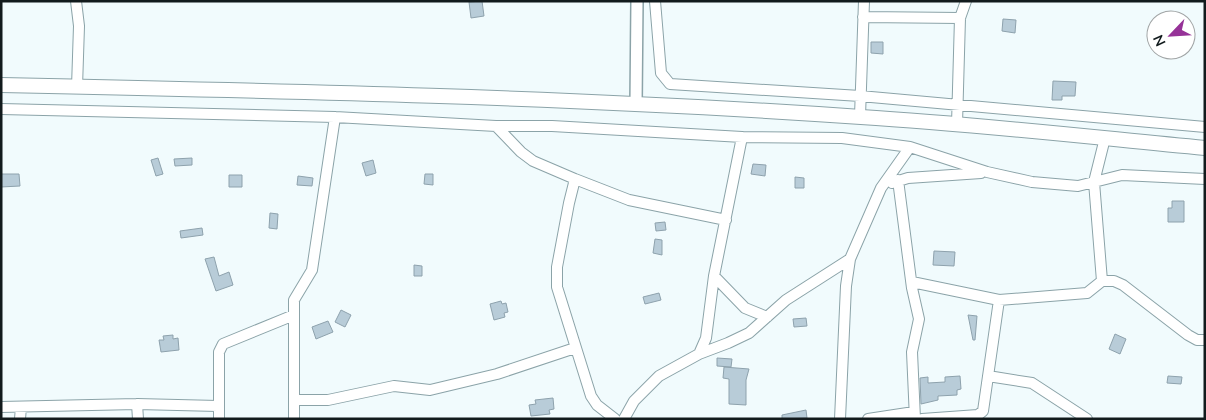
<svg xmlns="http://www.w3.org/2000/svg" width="1206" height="420" viewBox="0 0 1206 420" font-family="Mulish,sans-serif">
<rect width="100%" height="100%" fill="#f1fbfd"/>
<path fill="#b8ccd8" stroke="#8ea2ad" d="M482,1L484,16L471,18L469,2Z
M1003,19L1016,20L1015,33L1002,31Z
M871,42H883V54L871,53Z
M1053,81L1076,82L1075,96H1062V100H1052Z
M158,158L163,174L156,176L151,160Z
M192,158V165L175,166L174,159Z
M373,160L376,173L366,176L362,163Z
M753,164L766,165L765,176L751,174Z
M1,174H19L20,186L1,187Z
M425,174H433V185L424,184Z
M229,175H242V187H229Z
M298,176L313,178L312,186L297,185Z
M795,177L804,178V188H795Z
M1172,201H1184V222H1168V208H1172Z
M270,213L278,214L277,229L269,228Z
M665,222L666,230L656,231L655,223Z
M202,228L203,235L181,238L180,231Z
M655,239L662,240V255L653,253Z
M934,251L955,252L954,266L933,265Z
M214,257L219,276L229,272L233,285L216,291L205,259Z
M414,265L422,266V276H414Z
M659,293L661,300L645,304L643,297Z
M501,301L502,304L506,303L508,312L504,313L505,317L494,320L490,304Z
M341,310L351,315L345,327L335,322Z
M968,315L977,316L975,340H973Z
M806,318L807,326L794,327L793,319Z
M328,321L333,332L316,339L312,327Z
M1115,334L1126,339L1120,354L1109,349Z
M173,335V339L178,338L179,350L161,352L159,340H164L163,336Z
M717,358L732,359L731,367L717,366Z
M724,367L749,369L746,380V405L729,404V379L723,378Z
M960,376L961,389L957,390V395L938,396V400L921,404L920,378L928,377V383L945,382V377Z
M1168,376L1182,377L1181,384L1167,383Z
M553,398L554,409L549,410L550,414L531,416L529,405L536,404L535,400Z
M806,410L807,418L782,419V415Z"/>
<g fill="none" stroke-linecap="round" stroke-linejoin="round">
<defs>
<path id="minor" d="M76,1L79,26L77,87
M655,1L661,73L670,84L860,96L1205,127
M863,17L960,18
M1,109L335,117L496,126H552L742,137L842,138L910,147L987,172L1032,182L1078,186L1094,182L1105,138
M860,116L864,1
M957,124L960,18L966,1
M496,126L521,152L533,161L575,179L629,200L726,220
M575,179L569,203L557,267V287L591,396L597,405L615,419
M898,180L912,288L919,319L912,352L915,419
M892,183L908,178L981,173
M714,276L745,308L767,317
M1102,281H1114L1123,285L1188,335L1197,340H1205
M912,282L999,300L1087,293L1102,281L1094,182L1122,175L1205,179
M699,354L728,343L749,333L786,300L850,259
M988,376L1032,383L1087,419
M294,400H328L394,386L430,390L497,374L575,348
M137,404L138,419
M1,407L137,404L218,406
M20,419L21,407
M219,419V352L223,344L294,315
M294,419V300L312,270L335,117
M624,419L634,401L659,376L699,354L706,338L714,276L742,137
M840,419L846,286L850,259L881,188L910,147
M868,419L914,412
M922,419L978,415L983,411L999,300"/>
<path id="tertiary" d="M636,104L637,1"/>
<path id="secondary" d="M1,85C288,91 575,97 861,117C976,124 1090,137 1205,148"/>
</defs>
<use href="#minor" stroke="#8ba3a8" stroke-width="12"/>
<use href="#tertiary" stroke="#8ba3a8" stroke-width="14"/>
<use href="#secondary" stroke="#8ba3a8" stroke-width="16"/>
<use href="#minor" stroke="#fff" stroke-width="10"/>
<use href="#tertiary" stroke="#fff" stroke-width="11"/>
<use href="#secondary" stroke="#fff" stroke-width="14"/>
</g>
<rect width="1206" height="420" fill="none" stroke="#121b1d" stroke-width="5"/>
<g transform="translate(1171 35) rotate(245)"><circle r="24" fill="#ffffff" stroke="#a0a4a5"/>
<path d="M0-4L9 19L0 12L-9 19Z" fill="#963298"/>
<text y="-8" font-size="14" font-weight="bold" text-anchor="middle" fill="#121b1d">N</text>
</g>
</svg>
